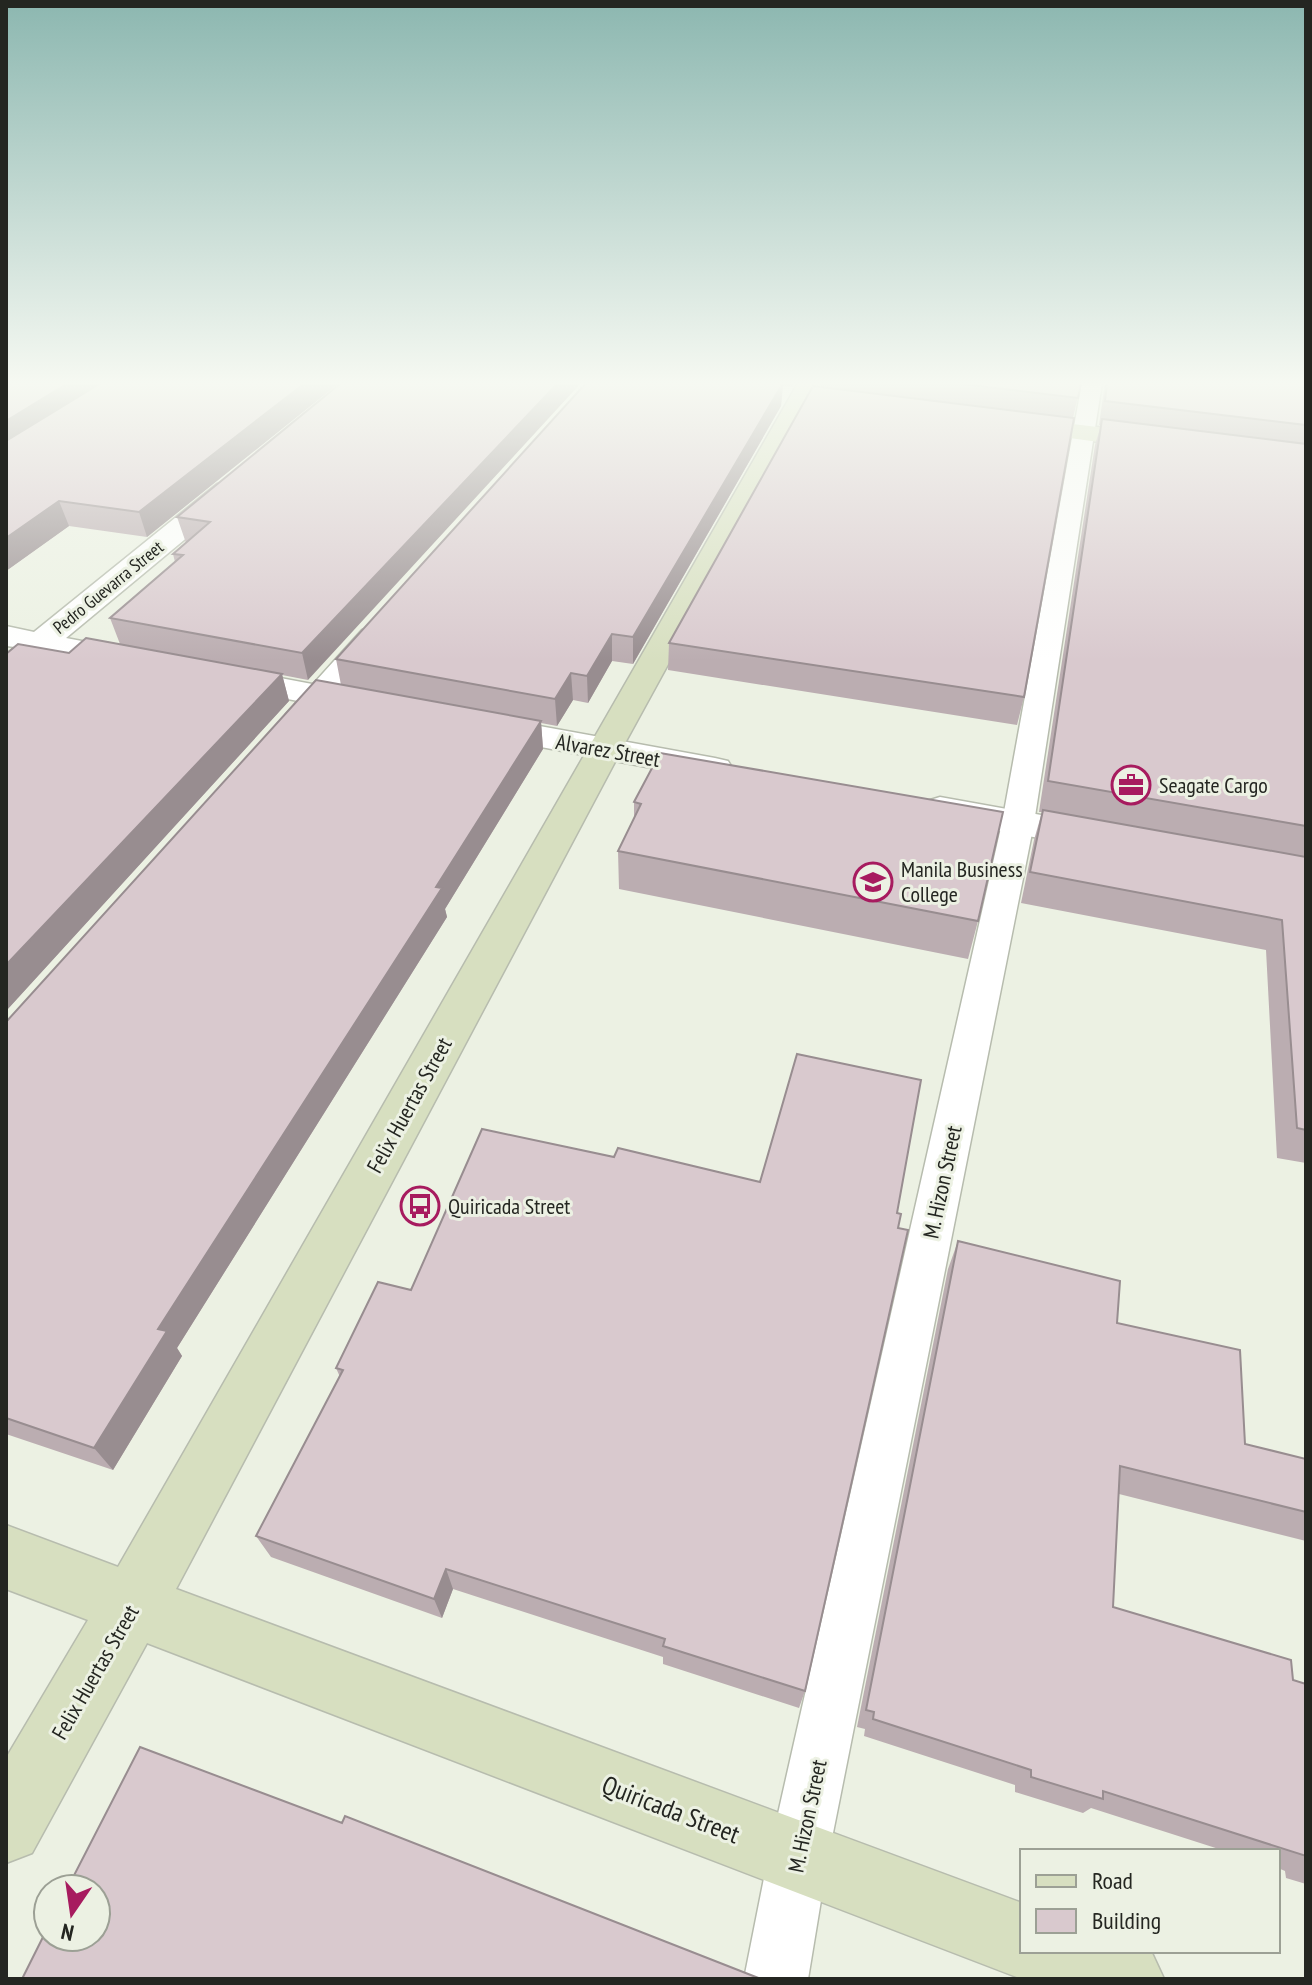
<svg xmlns="http://www.w3.org/2000/svg" width="1312" height="1985" viewBox="0 0 1312 1985" font-family="'PT Sans Narrow',sans-serif">
<rect width="100%" height="100%" fill="#ecf1e3"/>
<g fill="none" stroke-linecap="round" stroke-linejoin="round">
<defs>
<path id="lane" d="M1082,383H1102L1034,823L828,1858L808,1979H744L768,1858L1002,823Z
M371,628L384,636L380,642L306,726H286L282,720L286,714L362,630Z"/>
<path id="street" d="M227,482L237,484L240,490L237,496L66,638L145,653L149,660L145,667L133,670L47,653L18,678L6,681V655L15,647L6,646V626L34,632L217,484Z
M228,668L365,694L377,697L382,704L377,711L365,714L216,685L211,678L216,671Z
M484,716L715,758L728,761L733,769L728,777L715,780L472,734L466,727L472,720Z
M940,797L1097,825L1111,828L1116,837L1111,846L1097,849L927,817L921,809L927,801Z"/>
<path id="secondary" d="M798,383H822L625,743L176,1589L1022,1903V1951H1151L1164,1979H1022L147,1643L32,1853L6,1863V1758L88,1620L6,1589V1525L118,1567Z
M1014,417L1156,434L1169,442L1156,450L1005,429L1002,424Z"/>
</defs>
<use href="#lane" stroke="#b7bcae" stroke-width="3"/>
<use href="#street" stroke="#b7bcae" stroke-width="3"/>
<use href="#secondary" stroke="#b7bcae" stroke-width="3"/>
<use href="#lane" fill="#fff" fill-rule="evenodd"/>
<use href="#street" fill="#fff" fill-rule="evenodd"/>
<use href="#secondary" fill="#d7dfc0" fill-rule="evenodd"/>
</g>
<path fill="#bbadb1" d="M6,383H339L147,537L69,526L6,571Z
M341,383L308,680L282,675L289,701L6,1011V654L69,653L120,644L110,618L175,562L173,554L186,543L177,517Z
M586,383H795L792,387L783,386L781,406L633,664L612,661L588,703L573,700L557,726L541,723L543,749L445,909L447,917L177,1348L182,1356L113,1470L6,1434V1022L341,685L336,659Z
M822,383H1081L1073,418L1024,697L1017,725L668,670L669,643L821,387Z
M1105,383H1306V1163L1277,1158L1266,950L1021,903L1034,840L1042,812H1039L1095,445L1101,425H1099Z
M660,753L978,921L968,959L619,889L618,851L634,818V802Z
M958,1241L1117,1323L1245,1444L1306,1459V1541L1119,1494L1113,1607L1293,1680L1306,1684V1884L1286,1878L1285,1871L1278,1868V1851H1225L1091,1808L1083,1813L1015,1792V1785L864,1736L865,1729L857,1727L948,1269Z
M411,1290L805,1691L799,1708L663,1664V1657L453,1589L442,1618L271,1557L256,1536L340,1377L336,1368Z"/>
<path fill="#988d90" d="M68,383H112L6,450V421Z
M305,383H339L147,537L139,512Z
M558,383H581L308,680L302,653Z
M783,383L781,406L633,664V637Z
M59,501L69,526L6,571V538Z
M612,634V661L588,703L587,676Z
M571,673L573,700L557,726L555,699Z
M282,674L289,701L6,1011V965Z
M541,721L543,749L445,909L447,917L177,1348L182,1356L113,1470L94,1448L158,1329Z
M446,1569L453,1589L442,1618L434,1599Z"/>
<path fill="#d9c9ce" stroke="#988d90" stroke-width="2" d="M6,383H68L6,421Z
M101,383H305L139,512L59,501L6,538V441Z
M341,383H558L302,653L110,618L183,555L173,554L210,522L177,517Z
M586,383H783L633,637L612,634L587,676L571,673L555,699L336,659Z
M954,383H1081L1078,398Z
M1107,383H1306V425L1105,401Z
M813,386L1074,418L1024,697L669,643Z
M1102,419L1306,444V826L1048,781Z
M86,638L282,674L6,965V654L18,644L69,653Z
M316,680L541,721L436,887L442,888L158,1329L167,1331L94,1448L6,1418V1022Z
M660,753L1003,812L978,921L618,851L641,804L634,802Z
M1043,810L1306,857V1130L1297,1128L1282,920L1030,872Z
M797,1054L921,1080L897,1213L901,1214L898,1228L908,1230L805,1691L663,1646L665,1639L446,1569L434,1599L256,1536L343,1370L336,1368L378,1282L411,1290L482,1129L614,1157L618,1148L760,1182Z
M958,1241L1120,1281L1117,1323L1240,1350L1245,1444L1306,1459V1512L1120,1466L1113,1607L1291,1660L1293,1680L1306,1684V1856L1103,1791V1799L1031,1777V1770L873,1719L874,1712L866,1710Z
M140,1747L342,1823L345,1816L761,1979H22L48,1927V1937H96V1889H67Z"/>
<linearGradient id="sky" x2="0" y2="1"><stop stop-color="#8cb7b0"/><stop offset="0.58" stop-color="#f6f9f2"/><stop offset="1" stop-color="#f6f9f2" stop-opacity="0"/></linearGradient>
<rect width="1312" height="661" fill="url(#sky)"/>
<defs>
<symbol id="office-ring" viewBox="-11 -11 22 22"><circle r="9.5" fill="#ecf1e3" stroke="#a71b5f" stroke-width="1.5"/><path d="M-6-3h4V-5.5h4V-3h4V5H-6ZM-1-4.5V-3h2v-1.5ZM-6 0V1H6V0Z" fill="#a71b5f"/></symbol>
<symbol id="university-ring" viewBox="-11 -11 22 22"><circle r="9.5" fill="#ecf1e3" stroke="#a71b5f" stroke-width="1.5"/><path d="M0-5L7-2L0 1L-7-2ZM-4 1L0 2.5L4 1V4Q0 6-4 4Z" fill="#a71b5f"/></symbol>
<symbol id="bus-ring" viewBox="-11 -11 22 22"><circle r="9.5" fill="#ecf1e3" stroke="#a71b5f" stroke-width="1.5"/><path d="M-5-6H5V4H4V6H2V4H-2V6H-4V4H-5ZM-3.5-4V0h7V-4ZM-3.5 1.2v1.5H-2V1.2ZM2 1.2v1.5H3.5V1.2Z" fill="#a71b5f"/></symbol>
</defs>
<g fill-rule="evenodd">
<use href="#office-ring" x="1109" y="763" width="44" height="44"/>
<use href="#university-ring" x="851" y="860" width="44" height="44"/>
<use href="#bus-ring" x="398" y="1184" width="44" height="44"/>
</g>
<g text-anchor="middle" dominant-baseline="central" stroke-width="6" stroke-linejoin="round" paint-order="stroke">
<g font-size="18" fill="#242621" stroke="#ecf1e3">
<text transform="translate(108 587) rotate(-39)">Pedro Guevarra Street</text>
</g>
<g font-size="22" fill="#242621" stroke="#ecf1e3">
<text transform="translate(608 750) rotate(10)">Alvarez Street</text>
<text transform="translate(409 1105) rotate(-61)">Felix Huertas Street</text>
<text transform="translate(942 1182) rotate(-78)">M. Hizon Street</text>
<text transform="translate(95 1672) rotate(-60)">Felix Huertas Street</text>
<text transform="translate(807 1816) rotate(-78)">M. Hizon Street</text>
</g>
<g font-size="22" fill="#242621" stroke="#ecf1e3" text-anchor="start">
<text x="1159" y="785">Seagate Cargo</text>
<text x="901" y="869">Manila Business<tspan x="901" dy="25">College</tspan></text>
<text x="448" y="1206">Quiricada Street</text>
</g>
<g font-size="26" fill="#242621" stroke="#ecf1e3">
<text transform="translate(671 1809) rotate(21)">Quiricada Street</text>
</g>
</g>
<rect width="1312" height="1985" fill="none" stroke="#242621" stroke-width="16"/>
<rect x="1020" y="1849" width="260" height="104" fill="#ecf1e3" stroke="#9ca095" stroke-width="2"/>
<rect x="1036" y="1875" width="40" height="12" fill="#d7dfc0" stroke="#9ca095" stroke-width="2"/>
<text x="1092" y="1889" font-size="24" fill="#242621">Road</text>
<rect x="1036" y="1909" width="40" height="24" fill="#d9c9ce" stroke="#9ca095" stroke-width="2"/>
<text x="1092" y="1929" font-size="24" fill="#242621">Building</text>
<g transform="translate(72 1913) rotate(193)"><circle r="38" fill="#ecf1e3" stroke="#9ca095" stroke-width="2"/>
<path d="M0-6L14 30L0 20L-14 30Z" fill="#a71b5f"/>
<text y="-12" font-size="22" font-weight="bold" text-anchor="middle" fill="#242621">N</text>
</g>
</svg>
